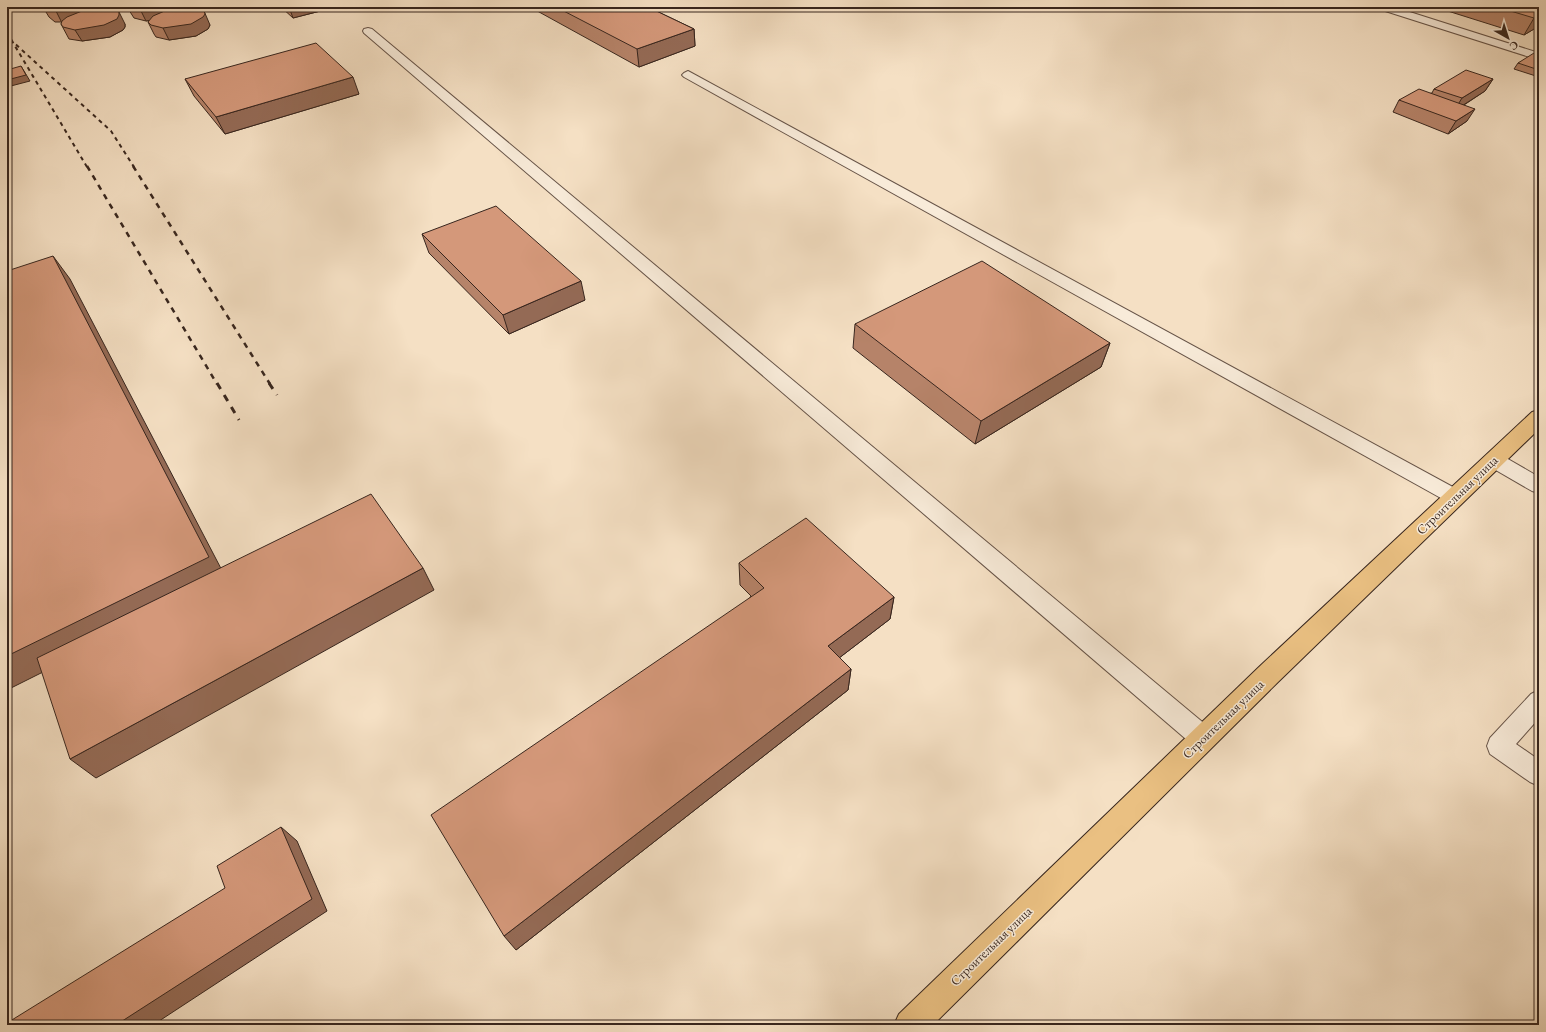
<svg xmlns="http://www.w3.org/2000/svg" width="1546" height="1032" viewBox="0 0 1546 1032" font-family="'EB Garamond',serif">
<rect width="100%" height="100%" fill="#f5e0c4"/>
<filter id="stains"><feTurbulence type="fractalNoise" baseFrequency=".005" numOctaves="4"/><feColorMatrix values="0 0 0 0 .2 0 0 0 0 .09 0 0 0 0 .02 0 0 0 .5 -.17"/></filter>
<radialGradient id="worn" r=".72"><stop offset=".6" stop-color="#630" stop-opacity="0"/><stop offset="1" stop-color="#630" stop-opacity=".3"/></radialGradient>
<g fill="none" stroke-linecap="round" stroke-linejoin="round">
<defs>
<path id="service" d="M1378,7H1394L1539,53V60L1379,9Z
M368,28L372,29L1212,730L1215,738L1212,746L1203,749L1194,746L364,33L363,31L364,29Z
M688,71L1462,492L1465,497L1462,502L1455,504L1448,502L684,77L682,75L684,73Z
M1494,453L1501,455L1539,477V493L1532,491L1487,465L1485,460L1487,455Z
M1539,690V718L1516,744L1539,760V786L1530,782L1490,754L1487,746L1490,738L1531,694Z"/>
<path id="primary" d="M1539,410V429L1277,683L933,1025H894L899,1014L1259,667L1532,412Z"/>
</defs>
<use href="#service" stroke="#675448" stroke-width="2"/>
<use href="#primary" stroke="#38261e" stroke-width="2"/>
<use href="#service" fill="#f8ebd9" fill-rule="evenodd"/>
<use href="#primary" fill="#eac082" fill-rule="evenodd"/>
<path stroke="#38261e" stroke-width="2" stroke-dasharray="4 4" stroke-linecap="butt" d="M7,31L12,41
M87,167L12,41L111,131L134,167"/>
<path stroke="#38261e" stroke-width="2.5" stroke-dasharray="5.5 5.5" stroke-linecap="butt" d="M87,166L217,384
M133,166L270,384"/>
<path stroke="#38261e" stroke-width="3" stroke-dasharray="7 7" stroke-linecap="butt" d="M217,383L239,420
M269,383L277,395"/>
</g>
<path fill="#b68369" stroke="#38261e" d="M43,7H105V9L125,24V27L123,30L110,37L82,41L69,39L61,24L62,22H55L49,17Z
M127,7H194L210,25L208,29L196,36L169,40L156,37L154,34L148,22L149,20L146,21L134,18Z
M281,7H336L293,18Z
M530,7H648L694,29L695,46L639,67Z
M1435,7H1539V26L1524,35Z
M1539,54V77L1514,69L1518,63Z
M185,79L359,94L225,134L194,96Z
M1493,79L1485,91L1464,105L1467,121L1448,134L1393,112L1399,100L1432,93L1434,89Z
M422,234L585,300L509,334L429,253Z
M855,324L1110,343L1101,367L975,444L853,348Z
M739,563L894,597L890,619L839,658L851,669L848,690L516,950L751,596L740,585Z"/>
<path fill="#946a55" stroke="#38261e" d="M82,7H105V9L62,23L56,11Z
M157,7H186L173,17L146,21L140,9Z
M289,7H336L293,18Z
M204,11L210,25L208,29L196,36L169,40L163,28Z
M119,12L125,24V27L123,30L110,37L82,41L75,30Z
M1539,15V26L1524,35L1534,18Z
M694,29L695,46L639,67L637,49Z
M21,66L30,81L7,87V80Z
M353,77L359,94L225,134L216,117Z
M1493,79L1485,91L1454,111L1462,98Z
M1475,109L1467,121L1448,134L1456,121Z
M53,256L70,279L227,580L7,690V656Z
M581,281L585,300L509,334L503,315Z
M1110,343L1101,367L975,444L981,421Z
M423,568L434,590L96,778L70,759Z
M894,597L890,619L826,668L828,646Z
M851,669L848,690L516,950L504,936Z
M281,827L297,841L327,911L153,1025H116Z"/>
<path fill="#d4987a" stroke="#38261e" d="M44,7H82L56,11L48,10Z
M129,7H157L140,9Z
M184,7H194L204,11L205,14L203,17L191,24L163,28L151,25L148,22L153,16L167,10Z
M556,7H648L694,29L637,49Z
M1497,7H1539V15L1534,18Z
M109,8L119,12V15L117,19L104,25L75,30L63,27L61,24L62,21L67,17L82,11Z
M316,43L353,77L216,117L185,79Z
M1534,53L1539,54V70L1518,63Z
M21,66L26,75L7,80V70Z
M1466,70L1493,79L1462,98L1434,89Z
M1419,89L1475,109L1456,121L1399,100Z
M496,206L581,281L503,315L422,234Z
M53,256L209,557L7,656V271Z
M982,261L1110,343L981,421L855,324Z
M371,494L423,568L70,759L37,658Z
M806,518L894,597L828,646L851,669L504,936L431,815L764,588L739,563Z
M281,827L312,899L116,1025H7V1023L225,888L217,866Z"/>
<g text-anchor="middle" dominant-baseline="central" stroke-width="3" stroke-linejoin="round" paint-order="stroke">
<g font-size="13" fill="#38261e" stroke="#f8ebd9">
<text transform="translate(1457 495) rotate(-44)">Строительная улица</text>
<text transform="translate(1223 719) rotate(-44)">Строительная улица</text>
<text transform="translate(991 946) rotate(-44)">Строительная улица</text>
</g>
</g>
<rect width="1546" height="1032" fill="none" stroke="#f5e0c4" stroke-width="24"/>
<rect x="8" y="8" width="1530" height="1016" fill="none" stroke="#38261e" stroke-width="2"/>
<rect x="12" y="12" width="1522" height="1008" fill="none" stroke="#38261e"/>
<g transform="translate(1508 38) rotate(141)" stroke="#f8ebd9" stroke-width="3" paint-order="stroke">
<path d="M0-3L7 15L0 10L-7 15Z" fill="#38261e"/>
<text y="-6" font-size="11" font-weight="bold" text-anchor="middle" fill="#38261e">С</text>
</g>
<rect width="100%" height="100%" filter="url(#stains)"/>
<rect width="100%" height="100%" fill="url(#worn)"/>
</svg>
